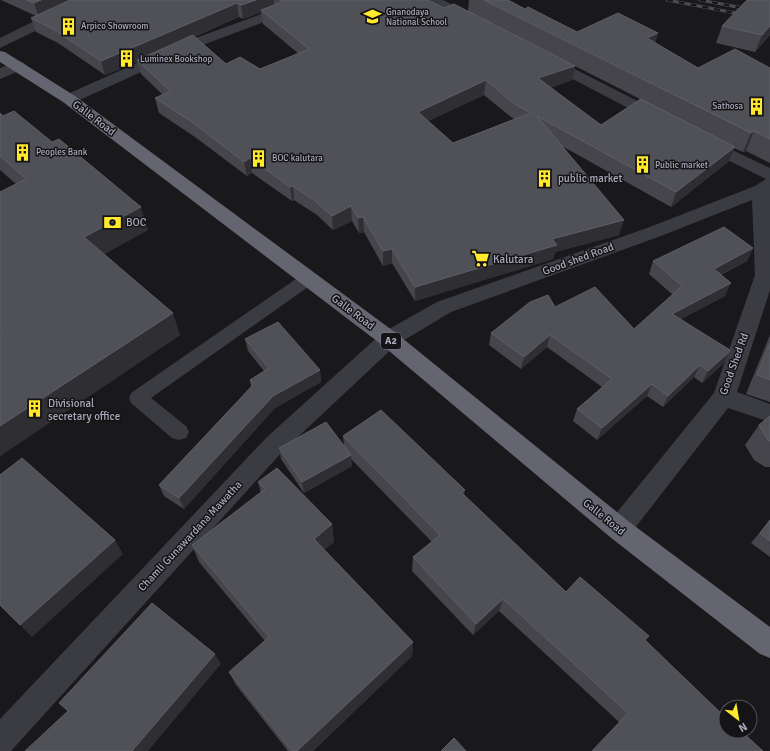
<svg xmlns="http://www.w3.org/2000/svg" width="770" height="751" viewBox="0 0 770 751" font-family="Signika,sans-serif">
<rect width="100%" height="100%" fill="#19181b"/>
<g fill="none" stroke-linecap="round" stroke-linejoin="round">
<path fill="#3b3b42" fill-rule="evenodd" d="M309,272L315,274L317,278L315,282L151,398L186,426L189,432L186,438L179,440L172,438L131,403L129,398L131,393L303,274Z"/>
<path fill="#3b3b42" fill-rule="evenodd" d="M77,0H95L93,3L0,48V38Z
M425,0H443L478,18L480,21L478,24H468L427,3Z
M275,9L280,10L282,13L280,16L192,49L75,102H63L61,99L63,96L182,43Z
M547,55L665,115L667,118L665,121L659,123L653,121L542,63L539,60L542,57Z
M19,61L24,63L27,66L24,69L0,79V68Z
M705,137L770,168V290L737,392L770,404V422L728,408L628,537L619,541L610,537L606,529L610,521L714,393L755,275L752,200L661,236L451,312L396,345L283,451L11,751H0V719L267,437L382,333L437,302L647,228L755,186L766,179L699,146L697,142L699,138Z"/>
<path fill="#646571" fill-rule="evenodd" d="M0,51L5,52L75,96L396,333L628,521L770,627V658L760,654L610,537L382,345L63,102L0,62Z"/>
<defs>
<path id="rail" d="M667,0L746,15
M700,0L770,13"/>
</defs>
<use href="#rail" stroke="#4c4c55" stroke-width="3"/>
<use href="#rail" stroke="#141316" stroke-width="2" stroke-dasharray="6" stroke-linecap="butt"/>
</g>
<path fill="#45454b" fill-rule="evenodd" d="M1,0H428L444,8L468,11L469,0H508L525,9L577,32L658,33L655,43L698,68H770V163L746,151L743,152L734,148L729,161L671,207L562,146L619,235L555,252L553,259L415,301L392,263L383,266L364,232L359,233L352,221L333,230L317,215L294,200L292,201L252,173L247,176L195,137L159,113L155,98L163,95L141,74L137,62L105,75L58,43L36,32L31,18L36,16ZM261,12L263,24L299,54L260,69L226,64L194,37L239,17L243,19ZM575,66L640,99L601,125L550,88L572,80ZM484,95L511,117L514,119L453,143L428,121Z
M722,26L770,35L755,52L716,43Z
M0,113L148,230L104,254L180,335L0,456V192L16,184L0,170Z
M753,248L747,261L721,275L725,296L681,319L729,352L723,364L702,383L694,377L663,407L647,396L597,440L573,421L577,409L602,387L547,347L521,369L489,345L491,333L555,307L634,329L673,295L649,274L653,261Z
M770,335V402L746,394Z
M245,339L320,370L321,382L275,408L184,509L164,496L159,485L251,387L250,380L264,371L248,351Z
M770,416V467H765L754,460L745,445L759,425Z
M343,436L464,496L566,592L645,641L726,718L619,722L499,611L473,635L412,571L413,557L432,542L351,459L352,466L304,493L281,459L279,448L344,445Z
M258,482L332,524L334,542L324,550L413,642L412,656L313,751H288L236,685L229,672L265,641L199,562L192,545L261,493Z
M770,520V557L751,543Z"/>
<path fill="#2f2e33" d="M41,0H74L39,17L34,3Z
M256,0H274V8L261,10V12L243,19L241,5Z
M237,3L239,17L138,61L137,60V62L105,75L101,61Z
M770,26V35L755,52L762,35Z
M658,33L653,52L647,38Z
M575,66L572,80L535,93L538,78Z
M486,80L484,95L418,126V112Z
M754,131L746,151L743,152L751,133Z
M735,147L729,161L671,207L676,192Z
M250,158L252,173L247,176L244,162Z
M293,186L294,200L292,201L290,187Z
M351,206L352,221L333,230L332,216Z
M141,207L148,230L93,260L84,237Z
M363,217L364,232L359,233L358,218Z
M624,220L619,235L555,252L553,259L415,301V287L552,239Z
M753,248L747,261L708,281L714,269Z
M392,249V263L383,266V251Z
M731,283L725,296L667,326L672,314Z
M173,313L180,335L0,456V426Z
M550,335L547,347L521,369L524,357Z
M729,352L723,364L702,383L708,371Z
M700,365L694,377L663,407L668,396Z
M320,370L321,382L275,408L184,509L179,498L273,396Z
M652,384L647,396L597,440L602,428Z
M351,455L352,466L304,493L302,482Z
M465,490L463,505L462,493Z
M332,524L334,542L317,556L314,539Z
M115,540L123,554L32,637L20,625Z
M503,599L499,611L473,635L476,624Z
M413,642L412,656L313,751H297Z
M215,654L221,664L148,751H132Z"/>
<path fill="#505057" stroke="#5e5e67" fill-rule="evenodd" d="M26,0H41L34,3Z
M70,0H256L241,5L237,3L101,61L53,29L31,18Z
M281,0H428L444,8L454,4L575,66L538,78L601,125L641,99L735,147L676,192L537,116L624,220L552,239L557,245L415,287L392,249L383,251L363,217L358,218L351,206L332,216L315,201L293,186L290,187L250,158L244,162L192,122L155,98L170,91L137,60L193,35L226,64L240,57L260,69L309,49L261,10L280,3ZM486,80L513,103L531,113L453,143L418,112Z
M484,0H508L525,9L528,7L577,32L618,13L658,33L647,38L698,68L735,49L770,68V139L754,131L751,133Z
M747,0H770V26L762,35L722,26Z
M14,111L52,142L59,139L141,207L84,237L173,313L0,426V331L2,330L0,328V192L26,179L0,156V113L3,116Z
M724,227L753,248L714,269L731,283L672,314L730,350L729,352L708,371L700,365L668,396L652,384L602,428L577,409L612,379L550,335L524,357L491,333L530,302L548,295L555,307L595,287L634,329L682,286L653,261Z
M278,322L320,370L273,396L179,498L159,485L253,385L250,380L269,368L245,339Z
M770,343V380L757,375Z
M381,410L465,490L462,493L566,592L580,577L649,636L645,640L726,718V731H741L763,751H592L628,713L503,599L476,624L413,557L440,535L343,436Z
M770,416V441L768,440L759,425Z
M326,422L351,455L302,482L279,448Z
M22,458L115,540L20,625L0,605V475Z
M277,468L332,524L314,539L413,642L297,751H292L229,672L269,637L192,545L265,489L258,482Z
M770,520V541L760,533Z
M152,603L215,654L132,751H25L68,711L59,703Z
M454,738L466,751H441Z"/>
<defs>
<symbol id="university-bare" viewBox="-9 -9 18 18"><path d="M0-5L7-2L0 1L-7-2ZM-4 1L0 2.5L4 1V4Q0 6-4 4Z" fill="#ffe92c" stroke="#141316" stroke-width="2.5" paint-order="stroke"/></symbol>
<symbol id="building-bare" viewBox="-9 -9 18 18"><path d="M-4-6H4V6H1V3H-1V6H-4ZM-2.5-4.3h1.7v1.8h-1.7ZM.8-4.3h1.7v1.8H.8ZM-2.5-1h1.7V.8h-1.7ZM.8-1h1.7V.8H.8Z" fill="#ffe92c" stroke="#141316" stroke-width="2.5" paint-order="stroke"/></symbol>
<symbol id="bank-bare" viewBox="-9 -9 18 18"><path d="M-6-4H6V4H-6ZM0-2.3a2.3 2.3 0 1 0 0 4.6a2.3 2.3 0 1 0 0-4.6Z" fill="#ffe92c" stroke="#141316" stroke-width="2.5" paint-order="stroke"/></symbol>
<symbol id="supermarket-bare" viewBox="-9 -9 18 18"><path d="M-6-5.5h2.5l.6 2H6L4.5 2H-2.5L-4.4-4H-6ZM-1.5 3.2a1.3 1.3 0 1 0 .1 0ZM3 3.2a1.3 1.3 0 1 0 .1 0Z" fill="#ffe92c" stroke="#141316" stroke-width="2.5" paint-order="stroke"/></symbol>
</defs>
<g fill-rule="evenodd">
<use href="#university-bare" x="360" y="4" width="25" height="25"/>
<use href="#building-bare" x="56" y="14" width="25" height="25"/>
<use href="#building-bare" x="114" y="46" width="25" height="25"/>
<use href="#building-bare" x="744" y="94" width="25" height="25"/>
<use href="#building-bare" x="10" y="140" width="25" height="25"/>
<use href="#building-bare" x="246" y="146" width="25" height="25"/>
<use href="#building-bare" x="630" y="152" width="25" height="25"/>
<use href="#building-bare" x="532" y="166" width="25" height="25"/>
<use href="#bank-bare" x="100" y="210" width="25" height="25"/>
<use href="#supermarket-bare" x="468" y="246" width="25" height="25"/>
<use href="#building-bare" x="22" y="396" width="25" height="25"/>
</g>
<g text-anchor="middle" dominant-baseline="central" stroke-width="3" stroke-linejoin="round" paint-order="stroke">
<g font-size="9" fill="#a9abbb" stroke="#141316" text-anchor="start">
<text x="386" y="12">Gnanodaya<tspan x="386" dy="10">National School</tspan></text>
<text x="81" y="26">Arpico Showroom</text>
<text x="140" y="59">Luminex Bookshop</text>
<text x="743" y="106" text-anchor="end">Sathosa</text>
<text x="36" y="152">Peoples Bank</text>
<text x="272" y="158">BOC kalutara</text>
<text x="655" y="165">Public market</text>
</g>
<rect fill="#141316" stroke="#7c7d8a" stroke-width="1" x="381" y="333" width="20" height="16" rx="3"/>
<g font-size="10" font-weight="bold" fill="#a9abbb">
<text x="391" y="341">A2</text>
</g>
<g font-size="11" fill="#a9abbb" stroke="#141316">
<text transform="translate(94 118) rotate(37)">Galle Road</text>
<text transform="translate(578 259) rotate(-20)">Good shed Road</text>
<text transform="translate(353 312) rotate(37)">Galle Road</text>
<text transform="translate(734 364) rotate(-70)">Good Shed Rd</text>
<text transform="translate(604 517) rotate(39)">Galle Road</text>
<text transform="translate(190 536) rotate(-47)">Chamli Gunawardana Mawatha</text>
</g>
<g font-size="11" fill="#a9abbb" stroke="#141316" text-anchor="start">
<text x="558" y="178">public market</text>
<text x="126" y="222">BOC</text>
<text x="493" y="259">Kalutara</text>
<text x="48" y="403">Divisional<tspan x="48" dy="13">secretary office</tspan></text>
</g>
</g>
<g transform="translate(738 719) rotate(149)"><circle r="19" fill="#141316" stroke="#505058"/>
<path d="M0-3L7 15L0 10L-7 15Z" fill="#ffe92c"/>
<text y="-6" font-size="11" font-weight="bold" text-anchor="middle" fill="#a9abbb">N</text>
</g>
</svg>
